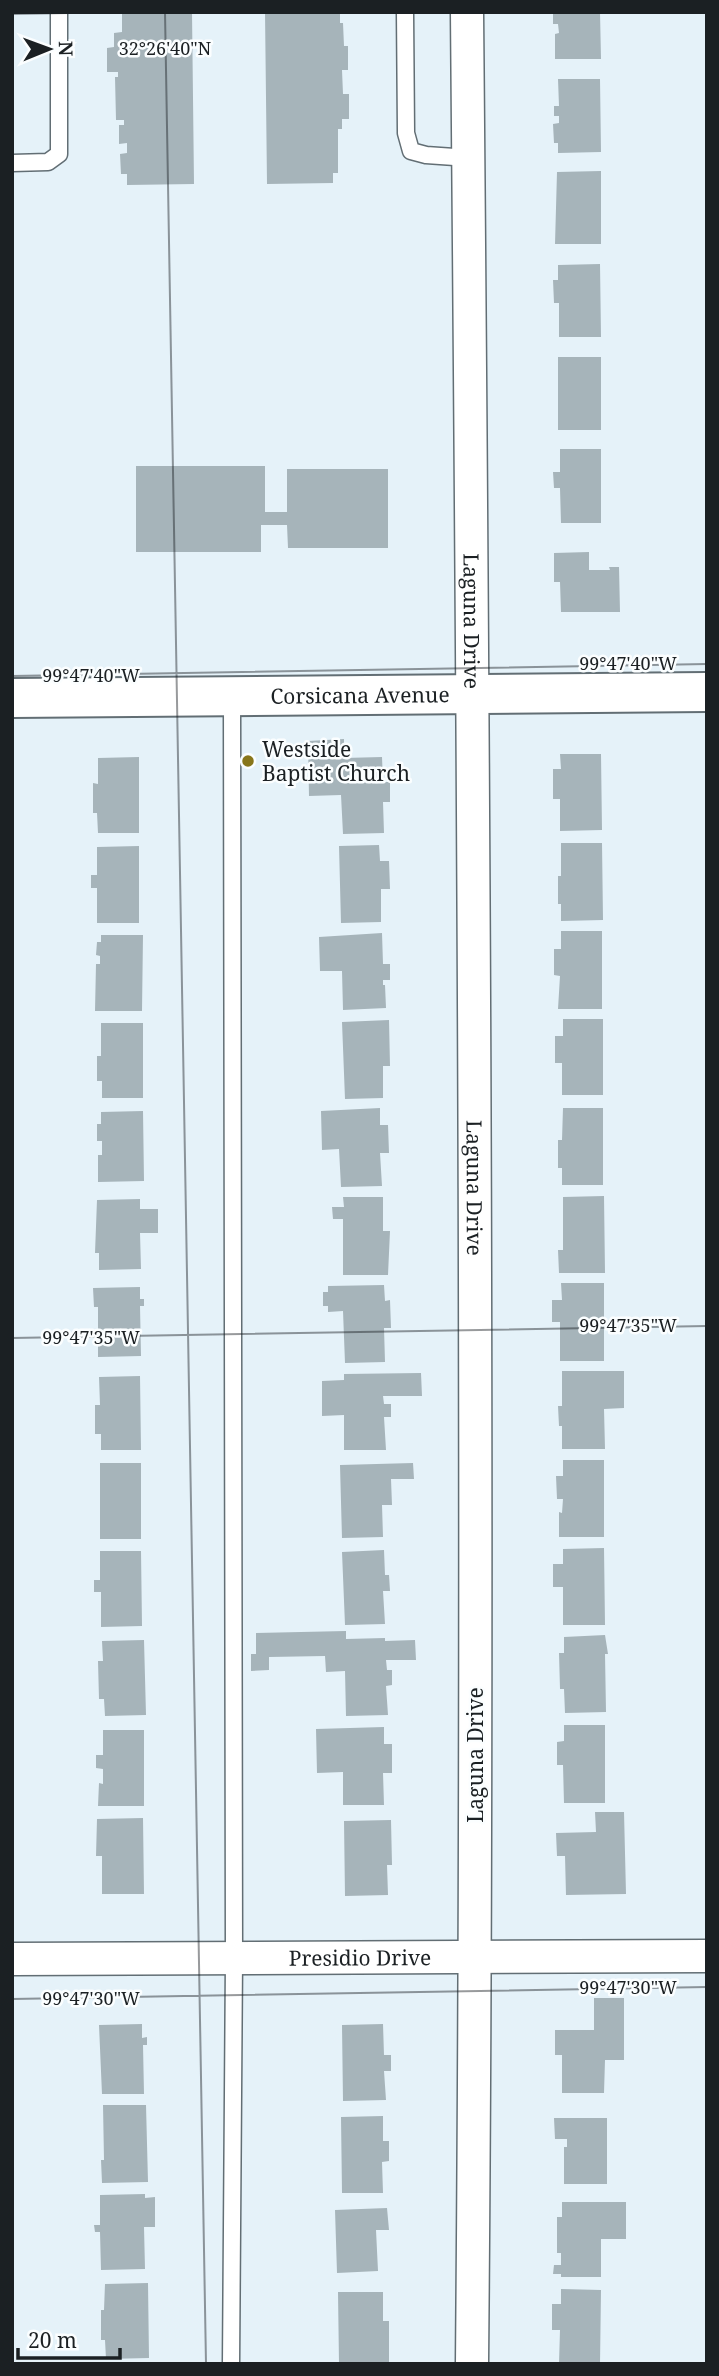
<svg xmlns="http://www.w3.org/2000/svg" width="719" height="2376" viewBox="0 0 719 2376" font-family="'Noto Serif',serif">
<rect width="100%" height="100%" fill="#e5f2f9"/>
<path fill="#a6b4ba" d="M122,12H192L194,184L127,185V174H121L120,154L127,153V143L119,144V125H124V120H116L115,77H118V72H107V48L114,47V33L122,32Z
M265,12H340V23H343L344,46H348V70H342L343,94H349V119H342V129H338V173H333V183L267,184Z
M600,12L601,59H555V34L559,33L558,24H553V13Z
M558,79H600L601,152L558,153V143H554L553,124L559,123V116H554V106H559Z
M601,171V244H555L557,172Z
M600,264L601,337H559V303H554L553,280H558V265Z
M558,357H601V430H558Z
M560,449H601V523H561L560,488H554L553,472H560Z
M136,466H265V512H287V469H388V548H288L287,525H261V552H136Z
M589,552V570H610L609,567H619L620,612H561L560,582H554V553Z
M344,739V758L382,757L383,782H390V802H383L384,833L343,834L341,795L309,796L308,741Z
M560,754H601L602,830L560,831V799H553V769H561Z
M139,757V833H98L97,813H93V783L98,784V758Z
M561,843H602L603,920L561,921V904H558V876H561Z
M379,845L380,861H389L390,889H381V922L341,923L339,846Z
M139,846V923H97V888H91V875H97V847Z
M561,931H602V1009H558L560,976L554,975V949H561Z
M382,933L383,964H390V980H383V985H385L386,1008L343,1010L342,971H320L319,937Z
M101,935H143L142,1011H95L96,964H100V956L96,955L97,942H101Z
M563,1019H603V1095H562V1063H555V1036H563Z
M389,1020L390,1066H383V1098L345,1099L342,1022Z
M101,1023H143V1098H102V1081H97V1056H101Z
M380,1108V1125H388L389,1153H380L382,1186L341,1187L339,1149L322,1150L321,1111Z
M563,1108H603V1185H562V1168H558V1140H562Z
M143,1111L144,1181L98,1182V1155H102V1141H97V1124H101V1112Z
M604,1196L605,1273H559L558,1250H563V1197Z
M343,1197H383V1231H390L388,1275H343V1219H333L332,1207H344Z
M140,1199V1209H158V1233H140L141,1269L99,1270V1253H95L97,1200Z
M561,1283H604V1361H560V1322H552V1300H562Z
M384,1285L385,1301L390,1300L391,1328H384L385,1362L345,1363L343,1311L328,1312V1306H323V1292H328V1286Z
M140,1287V1299H144V1306H140L141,1356L98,1357V1307H94L93,1288Z
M562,1371H624V1408L604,1409L605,1449H562V1426H559L558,1406H562Z
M421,1373L422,1396H383L384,1404H391V1417H384L386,1450H344V1415L322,1416V1381L344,1380V1374Z
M140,1376L141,1450H101V1434H95V1405H100L99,1377Z
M563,1460H604V1537H559V1512L562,1513L563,1499H557L556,1476H563Z
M100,1463H141V1539H100Z
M413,1463L414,1479H391L392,1505H382L383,1537L342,1538L340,1465Z
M604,1548L605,1625H563V1587H553V1564H563V1549Z
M384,1550L385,1575H389L390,1591H383L385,1624L345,1625L342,1552Z
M100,1551H141L142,1626L101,1627V1592H94V1580H100Z
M346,1631V1639L385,1638V1641L415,1640L416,1660H386L387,1670H392V1685L386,1686L388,1715L346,1716L345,1671L326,1672L325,1656L269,1657V1670L251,1671V1654H256V1633Z
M605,1635L608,1654H605L606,1712L565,1713L564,1689H560L559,1653H564V1637Z
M144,1640L146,1715L105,1716L104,1699H99L98,1661H103L102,1641Z
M564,1725H605V1803H564L563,1765H557V1742L564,1741Z
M384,1727V1744H392V1773H383L384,1805H343V1772L317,1773L316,1729Z
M103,1730H144V1806H98L99,1783L103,1784V1769L96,1768V1755H103Z
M595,1812H624L626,1894L566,1895L565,1856H557L556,1833L596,1832Z
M143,1818L144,1894H102V1856H96L97,1819Z
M391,1820L392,1865H387L388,1895L345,1896L344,1821Z
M594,1998H624V2060H605L604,2093H562V2055H555V2030H594Z
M142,2024V2038L147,2037V2045H143L144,2094H102L99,2025Z
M383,2024L384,2055H391V2071H384L386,2100L343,2101L342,2025Z
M103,2105H146L148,2182L102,2183L101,2160H104Z
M383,2116V2141H389V2161L382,2162L383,2193H342L341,2117Z
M554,2118H607V2184H564V2147H567V2139H555Z
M145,2194V2198L155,2197V2227H144L145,2269L101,2270L100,2232H95L94,2225H100V2195Z
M562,2202H626V2239H601V2277H561V2274H553L554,2265H561V2253H557V2217H562Z
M387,2208L389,2230H376L378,2271L337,2273L335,2210Z
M148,2283L149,2358L106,2359L105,2340H101V2310H104L105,2284Z
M561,2289L601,2290L600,2364H559L560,2330H552V2304H561Z
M338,2292H383V2321H389V2364H339Z"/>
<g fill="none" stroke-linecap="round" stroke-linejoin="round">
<defs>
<path id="service" d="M405,12L406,133L411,151L426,155L469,158
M12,163L48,162L59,154V12
M231,2364L234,1959L232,696"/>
<g id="minor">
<path id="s1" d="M467,12C474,796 479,1580 472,2364"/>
<path id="s2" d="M12,1959L707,1956"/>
</g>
<g id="tertiary">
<path id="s3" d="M12,698L707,692"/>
</g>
</defs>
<use href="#service" stroke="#626e74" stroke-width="19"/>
<use href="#minor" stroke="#626e74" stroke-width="35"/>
<use href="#tertiary" stroke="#626e74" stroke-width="42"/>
<use href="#service" stroke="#fff" stroke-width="16"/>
<use href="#minor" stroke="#fff" stroke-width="32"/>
<use href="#tertiary" stroke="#fff" stroke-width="38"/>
</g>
<path fill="none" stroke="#1b2023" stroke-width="2" stroke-opacity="0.45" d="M165,12L206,2364M12,14L126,12M12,676L707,664M12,1338L707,1326M12,1999L707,1987"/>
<circle fill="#88761a" stroke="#fbfeff" stroke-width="2.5" cx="248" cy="761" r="7"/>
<g text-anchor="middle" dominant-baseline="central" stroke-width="5" stroke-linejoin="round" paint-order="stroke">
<g font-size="21" fill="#1b2023" stroke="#fbfeff">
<text stroke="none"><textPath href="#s1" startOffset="609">Laguna Drive</textPath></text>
<text stroke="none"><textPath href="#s3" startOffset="348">Corsicana Avenue</textPath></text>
<text stroke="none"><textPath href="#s1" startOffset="1176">Laguna Drive</textPath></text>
<text transform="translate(475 1755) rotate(-90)">Laguna Drive</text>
<text stroke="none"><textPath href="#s2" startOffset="348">Presidio Drive</textPath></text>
</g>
<g font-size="21" fill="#1b2023" stroke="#fbfeff" text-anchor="start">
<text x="262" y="749">Westside<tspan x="262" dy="24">Baptist Church</tspan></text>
</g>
</g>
<g font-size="18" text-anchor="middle" fill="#1b2023" stroke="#fbfeff" stroke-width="5" stroke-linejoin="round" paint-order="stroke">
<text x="165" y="55">32°26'40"N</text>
<text x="628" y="670">99°47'40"W</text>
<text x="91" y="682">99°47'40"W</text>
<text x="628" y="1332">99°47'35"W</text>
<text x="91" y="1344">99°47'35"W</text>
<text x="628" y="1994">99°47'30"W</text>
<text x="91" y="2005">99°47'30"W</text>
</g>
<rect width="719" height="2376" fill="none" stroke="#1b2023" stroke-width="28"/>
<g transform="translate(49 49) rotate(89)" stroke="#fbfeff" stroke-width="5" paint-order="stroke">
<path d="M0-5L12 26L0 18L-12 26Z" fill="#1b2023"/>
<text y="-10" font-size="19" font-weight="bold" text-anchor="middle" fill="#1b2023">N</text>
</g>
<path d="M18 2348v10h102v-10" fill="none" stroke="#1b2023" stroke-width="3.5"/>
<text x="28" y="2348" font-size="21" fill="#1b2023" stroke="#fbfeff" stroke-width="5" paint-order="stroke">20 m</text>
</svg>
